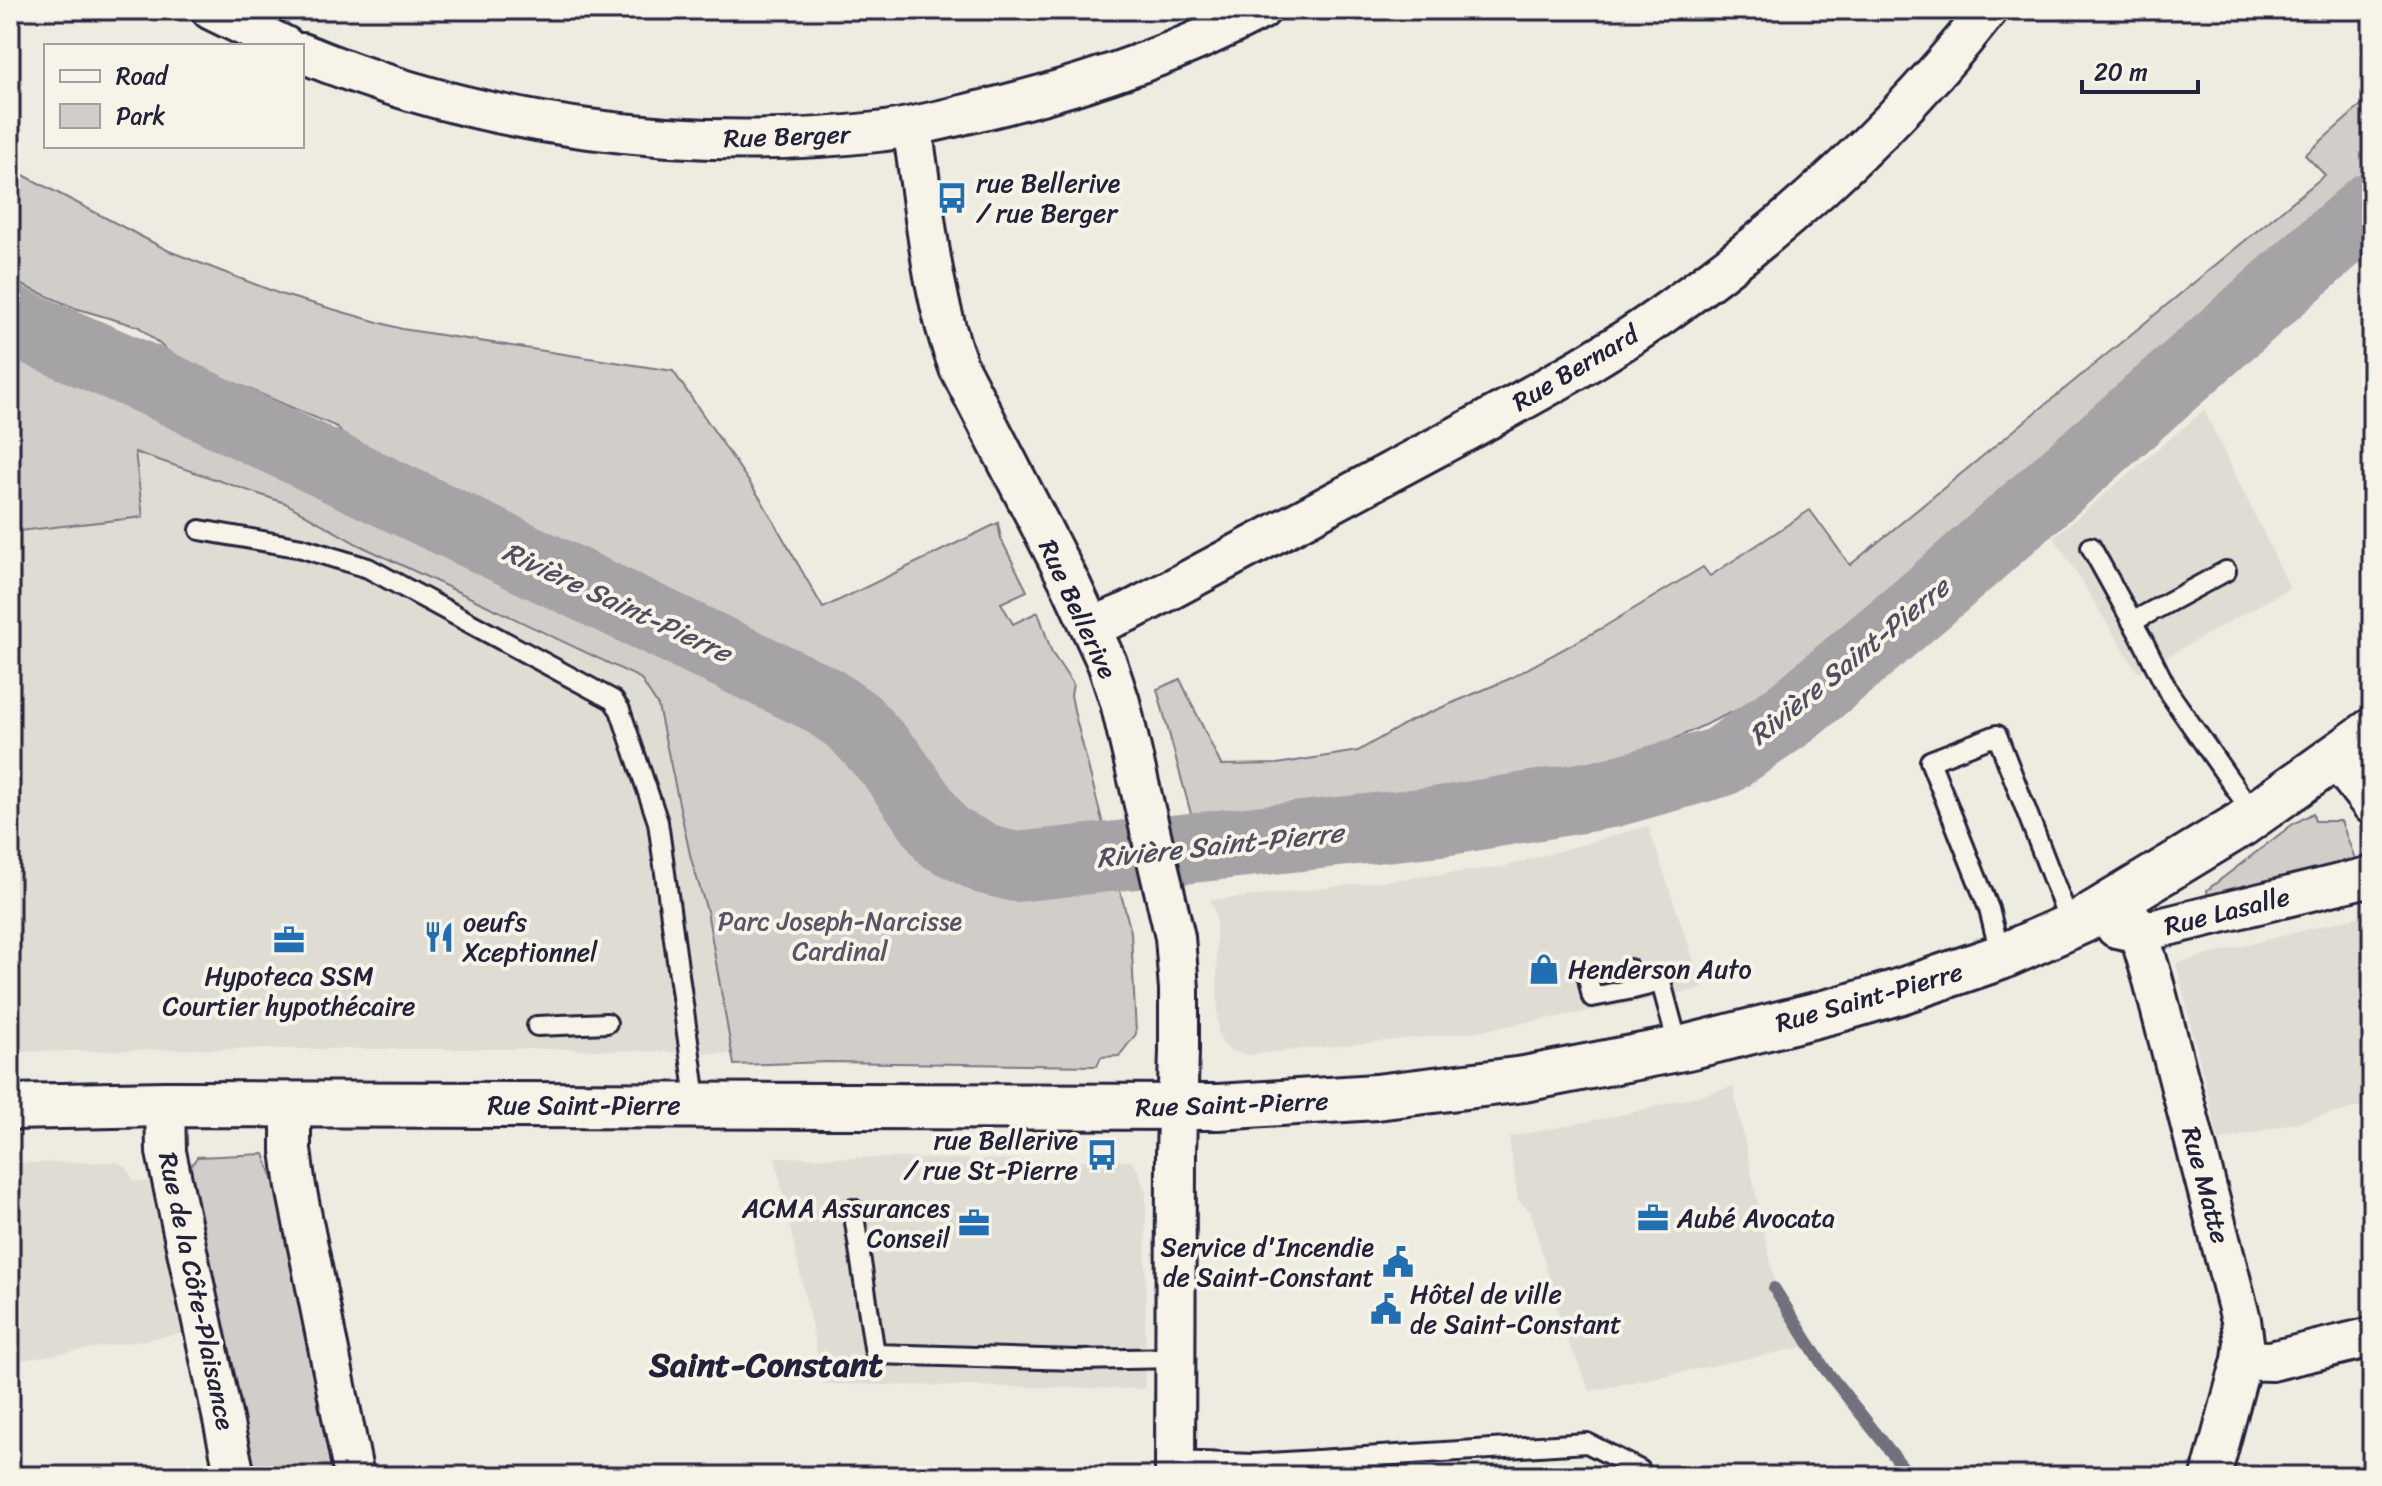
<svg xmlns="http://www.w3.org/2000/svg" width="2382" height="1486" viewBox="0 0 2382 1486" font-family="Sriracha,sans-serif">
<rect width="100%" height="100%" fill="#eeebe1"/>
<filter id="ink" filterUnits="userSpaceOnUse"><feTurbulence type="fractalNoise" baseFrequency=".0125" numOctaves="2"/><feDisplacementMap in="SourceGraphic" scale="16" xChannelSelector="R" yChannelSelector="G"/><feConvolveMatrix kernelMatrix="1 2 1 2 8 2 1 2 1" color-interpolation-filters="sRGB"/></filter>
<g filter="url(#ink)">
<path fill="#dfdcd4" d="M2204,410L2290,588L2138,673L2054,537Z
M134,451L285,503L357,544L640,678L658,706L691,859L707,911L733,1054L565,1049H200L10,1052V532L143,517Z
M1648,826L1703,988L1634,1003L1473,1032L1247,1055L1232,1051L1223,1044L1218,1033L1216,915L1210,900L1257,896L1503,867Z
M2372,913V1104L2219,1141L2176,963Z
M1733,1087L1776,1287L1818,1344L1590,1391L1563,1330L1531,1212L1518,1200L1509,1137L1626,1114Z
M775,1157L1131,1161L1139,1172L1146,1193L1145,1389L824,1384Z
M117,1162L126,1167L134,1181L150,1182L185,1333L10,1362V1163Z"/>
<path fill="#d1cdc9" stroke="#7a7882" stroke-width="2" d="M2372,96V164L1889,595L1771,694L1619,765L1535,781L1400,800L1194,825L1157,689L1180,679L1221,765L1277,764L1358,751L1410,721L1509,679L1602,628L1703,567L1710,576L1810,510L1850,565L2325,175L2305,155Z
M10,168L169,251L280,294L402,329L673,371L762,501L823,608L998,523L1001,539L1027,591L1001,603L1013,624L1038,612L1052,653L1073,684L1071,695L1075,715L1108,844L1060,850L998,840L952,819L917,780L881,732L841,686L759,658L702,612L369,470L337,427L175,357L139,327L75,308L10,280Z
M10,343L89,374L197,423L684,655L855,733L888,790L930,849L980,874L1023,884L1116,875L1131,932L1136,1034L1119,1056L1101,1057L1097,1066L829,1062L734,1065L707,911L691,859L658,706L640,678L357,544L285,503L135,452L143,517L10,532Z
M2313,813L2315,821H2341L2358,867L2208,897L2207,890L2293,824Z
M264,1154L279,1195L338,1476H254L190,1178L191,1166L197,1157Z"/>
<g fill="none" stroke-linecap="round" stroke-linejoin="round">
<path stroke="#716f7b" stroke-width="12" d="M1774,1288L1825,1369L1910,1476"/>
<path stroke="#a6a3a6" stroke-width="70" d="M10,320L156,383L821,699L854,722L891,763L943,837L987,860L1016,867L1449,820L1610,793L1721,762L1793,712L1925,601L2372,206"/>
<defs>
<path id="service" d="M200,530L302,548L368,568L613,700L620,710L658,822L697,1106
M2091,547L2143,641L2169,693L2254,815
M2132,622L2226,571
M2001,957L1989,909L1930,761L1997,735L2071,926
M1588,978L1592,997L1633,989L1629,969
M1633,989L1661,982L1679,1049
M537,1026L607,1023
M853,1209L875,1354L1078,1360L1176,1358
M1175,1461L1254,1464L1587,1443L1640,1470L1641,1476"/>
<path id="minor" d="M211,10L285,46
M302,53C482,127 684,154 877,132C913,128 948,118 983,110C1080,87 1174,56 1261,10
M912,127C925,208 930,292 959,368L1071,585L1107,663L1120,702L1175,937L1179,989V1051L1176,1153L1175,1476
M1091,627L1130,611L1170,590C1259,543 1348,495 1437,447C1513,406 1591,365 1662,315C1783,230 1896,127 1988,10
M2336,759L2372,805
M2121,897L2139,933L2153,980L2241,1320L2244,1342L2242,1360L2211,1476
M2116,928L2139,933L2372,876
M165,1104L166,1152L235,1476
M291,1105V1150L296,1187L354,1476
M2242,1360L2271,1361L2372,1337"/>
<path id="secondary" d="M10,1107L165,1104L1218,1107L1376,1097L1524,1079L1688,1047L1840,1009L1898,992L2001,957L2082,921L2240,825L2372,731"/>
</defs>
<use href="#service" stroke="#22223b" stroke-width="24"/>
<use href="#minor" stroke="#22223b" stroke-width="44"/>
<use href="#secondary" stroke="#22223b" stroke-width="50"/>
<use href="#service" stroke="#f7f3e8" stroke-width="18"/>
<use href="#minor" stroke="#f7f3e8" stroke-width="38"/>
<use href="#secondary" stroke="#f7f3e8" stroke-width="44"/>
</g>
</g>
<defs>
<symbol id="bus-bare" viewBox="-9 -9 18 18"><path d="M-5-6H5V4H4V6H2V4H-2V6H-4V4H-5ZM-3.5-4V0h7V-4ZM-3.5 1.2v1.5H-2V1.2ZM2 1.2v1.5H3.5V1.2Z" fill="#1f6fb2" stroke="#f7f3e8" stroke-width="2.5" paint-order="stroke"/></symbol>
<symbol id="restaurant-bare" viewBox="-9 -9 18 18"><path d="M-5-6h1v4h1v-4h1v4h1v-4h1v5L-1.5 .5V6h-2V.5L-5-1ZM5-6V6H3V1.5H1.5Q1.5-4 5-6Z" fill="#1f6fb2" stroke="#f7f3e8" stroke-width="2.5" paint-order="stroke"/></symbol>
<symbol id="office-bare" viewBox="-9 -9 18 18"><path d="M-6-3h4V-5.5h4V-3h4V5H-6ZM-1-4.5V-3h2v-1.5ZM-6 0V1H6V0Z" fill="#1f6fb2" stroke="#f7f3e8" stroke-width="2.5" paint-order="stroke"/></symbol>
<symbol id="shop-bare" viewBox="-9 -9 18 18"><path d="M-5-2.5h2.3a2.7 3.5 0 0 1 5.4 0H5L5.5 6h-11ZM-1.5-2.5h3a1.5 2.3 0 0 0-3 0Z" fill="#1f6fb2" stroke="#f7f3e8" stroke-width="2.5" paint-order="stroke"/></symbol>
<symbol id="civic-bare" viewBox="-9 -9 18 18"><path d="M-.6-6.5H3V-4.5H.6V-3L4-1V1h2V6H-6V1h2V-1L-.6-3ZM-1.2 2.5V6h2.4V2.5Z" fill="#1f6fb2" stroke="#f7f3e8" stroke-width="2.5" paint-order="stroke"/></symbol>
</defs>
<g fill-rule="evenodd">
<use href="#bus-bare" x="930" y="176" width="44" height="44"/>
<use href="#restaurant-bare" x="417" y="915" width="44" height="44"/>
<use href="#office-bare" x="267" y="918" width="44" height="44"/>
<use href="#shop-bare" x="1522" y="947" width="44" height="44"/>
<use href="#bus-bare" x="1080" y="1133" width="44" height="44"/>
<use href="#office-bare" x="1631" y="1196" width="44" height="44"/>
<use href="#office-bare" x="952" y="1201" width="44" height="44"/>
<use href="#civic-bare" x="1376" y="1240" width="44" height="44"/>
<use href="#civic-bare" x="1364" y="1287" width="44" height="44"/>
</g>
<g text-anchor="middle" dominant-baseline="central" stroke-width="8" stroke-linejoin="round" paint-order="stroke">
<g font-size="26" fill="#22223b" stroke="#f7f3e8">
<text transform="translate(787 136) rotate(-2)">Rue Berger</text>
<text transform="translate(1575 368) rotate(-31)">Rue Bernard</text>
<text transform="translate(1078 609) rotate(65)">Rue Bellerive</text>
<text transform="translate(2227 911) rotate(-14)">Rue Lasalle</text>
<text transform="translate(1869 997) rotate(-16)">Rue Saint-Pierre</text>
<text transform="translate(1232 1104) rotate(-2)">Rue Saint-Pierre</text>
<text x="584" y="1105">Rue Saint-Pierre</text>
<text transform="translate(2206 1185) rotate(75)">Rue Matte</text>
<text transform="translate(197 1291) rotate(78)">Rue de la Côte-Plaisance</text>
</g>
<g font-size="26" fill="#22223b" stroke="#f7f3e8" text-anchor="start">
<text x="976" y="183">rue Bellerive<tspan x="976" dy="30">/ rue Berger</tspan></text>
<text x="463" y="922">oeufs<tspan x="463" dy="30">Xceptionnel</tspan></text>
<text x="1568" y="969">Henderson Auto</text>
<text x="289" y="976" text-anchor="middle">Hypoteca SSM<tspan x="289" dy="30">Courtier hypothécaire</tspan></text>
<text x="1078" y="1140" text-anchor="end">rue Bellerive<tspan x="1078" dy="30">/ rue St-Pierre</tspan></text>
<text x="950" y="1208" text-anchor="end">ACMA Assurances<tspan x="950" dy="30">Conseil</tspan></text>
<text x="1677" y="1218">Aubé Avocata</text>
<text x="1374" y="1247" text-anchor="end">Service d'Incendie<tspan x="1374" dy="30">de Saint-Constant</tspan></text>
<text x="1410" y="1294">Hôtel de ville<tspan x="1410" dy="30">de Saint-Constant</tspan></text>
</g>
<g font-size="26" fill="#575566" stroke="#f7f3e8">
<text x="840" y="921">Parc Joseph-Narcisse<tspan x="840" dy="30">Cardinal</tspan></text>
</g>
<g font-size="28" font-style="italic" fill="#504f60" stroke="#f7f3e8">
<text transform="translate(617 602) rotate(25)">Rivière Saint-Pierre</text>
<text transform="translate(1849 661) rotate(-39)">Rivière Saint-Pierre</text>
<text transform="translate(1220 845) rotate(-6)">Rivière Saint-Pierre</text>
</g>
<g font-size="34" font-weight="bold" fill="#22223b" stroke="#f7f3e8">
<text x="766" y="1365">Saint-Constant</text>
</g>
</g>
<rect width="2382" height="1486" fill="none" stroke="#f7f3e8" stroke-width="40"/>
<rect x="20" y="20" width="2342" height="1446" fill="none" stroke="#22223b" stroke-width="3" filter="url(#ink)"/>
<rect x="44" y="44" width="260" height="104" fill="#f7f3e8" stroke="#a29fa3" stroke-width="2"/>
<rect x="60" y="70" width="40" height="12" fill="#f7f3e8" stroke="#a29fa3" stroke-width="2"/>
<text x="116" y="84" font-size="24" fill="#22223b">Road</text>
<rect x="60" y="104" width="40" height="24" fill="#d1cdc9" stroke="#a29fa3" stroke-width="2"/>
<text x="116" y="124" font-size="24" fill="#22223b">Park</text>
<path d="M2082 80v12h116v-12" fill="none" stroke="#22223b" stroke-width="4"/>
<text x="2094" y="80" font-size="24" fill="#22223b" stroke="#f7f3e8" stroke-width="6" paint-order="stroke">20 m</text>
</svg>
